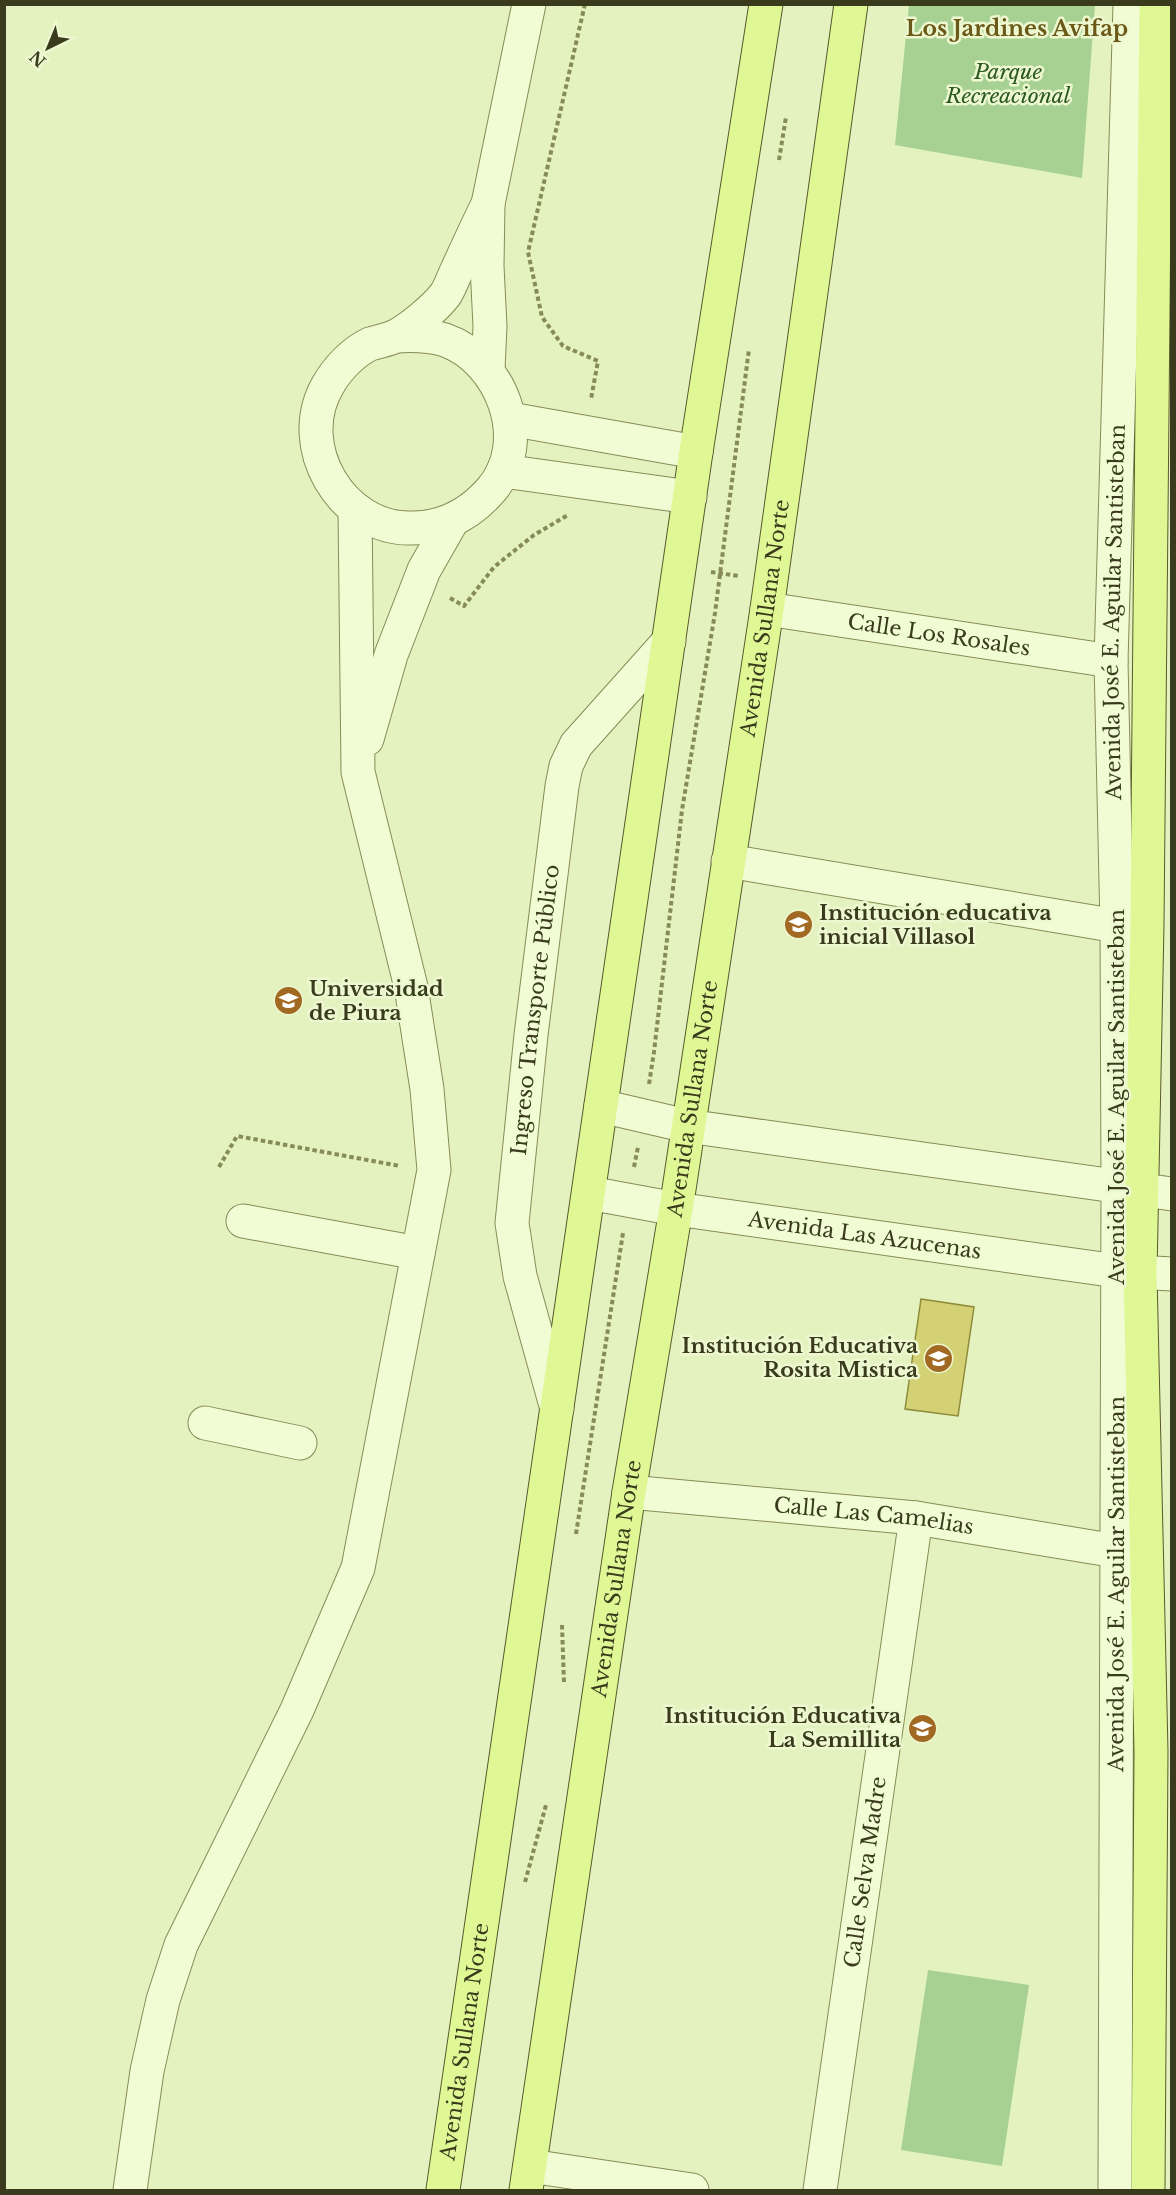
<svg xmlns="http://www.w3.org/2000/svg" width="1176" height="2195" viewBox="0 0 1176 2195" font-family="'Libre Baskerville',serif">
<rect width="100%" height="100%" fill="#e4f2c0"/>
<path fill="#a7d193" d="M909,5H1095L1082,178L895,145Z
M928,1970L1029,1985L1002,2166L901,2150Z"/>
<path fill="#d3d173" stroke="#8e8b3a" stroke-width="1.5" d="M921,1299L974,1307L958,1416L905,1409Z"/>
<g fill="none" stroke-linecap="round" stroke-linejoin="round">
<defs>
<g id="minor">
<path d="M396,336C413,335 429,335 445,340C502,360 533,442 491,490C470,514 445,528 412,528C342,530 292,446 328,385C337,369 353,352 370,344C379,341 388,340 396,336C411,328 435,308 445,295C450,288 453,278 457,270C467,248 477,226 488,204"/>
<path d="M488,370L490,326L487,266L488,204L529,4"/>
<path d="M510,419L696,452"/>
<path d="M503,471L690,497"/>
<path id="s1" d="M767,609L1111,661"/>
<path d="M367,739L391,655L424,570L452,521"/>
<path d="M728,861L1117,926"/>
<path d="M601,1106L687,1126L1172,1194"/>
<path id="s2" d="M589,1193L676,1209L1117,1271L1172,1274"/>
<path d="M243,1221L418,1253"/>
<path id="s3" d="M557,1409L520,1276L512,1223L531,1035L562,786L566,766L576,745L669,641"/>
<path d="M205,1423L300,1443"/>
<path id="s4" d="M629,1492L916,1518L1116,1551"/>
<path d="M530,2166L692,2190"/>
<path d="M130,2190L147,2071L163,2000L181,1945L297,1710L358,1568L434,1170L427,1089L411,987L358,772L355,509"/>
<path id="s5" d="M820,2190L916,1518"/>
<path id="s6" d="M1115,2190L1118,1188L1117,926L1111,661L1130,4"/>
</g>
<g id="major">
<path id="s7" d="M443,2190L696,452L766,4"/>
<path id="s8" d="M526,2190L629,1492L676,1209L767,609L851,4"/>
<path d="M1148,2190L1151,1751L1140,1274L1147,924L1156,4"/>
</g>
</defs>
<use href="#minor" stroke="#878c56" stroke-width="35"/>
<use href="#major" stroke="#585a2b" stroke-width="35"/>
<path stroke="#878c56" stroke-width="4" stroke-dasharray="4.5 3" stroke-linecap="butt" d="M585,4L528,252L542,317L563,346L598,361L591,399
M779,160L786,117
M711,572L739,576
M450,598L464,606L494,567L534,535L568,515
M649,1084L654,1052L682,810L715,613L749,349
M219,1167L237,1136L400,1166
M634,1167L638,1147
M576,1534L623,1233
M562,1625L564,1683
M525,1882L546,1805"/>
<use href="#minor" stroke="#f1fbd4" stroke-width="33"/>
<use href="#major" stroke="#dff895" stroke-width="33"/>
</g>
<defs>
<symbol id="school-disc" viewBox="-11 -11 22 22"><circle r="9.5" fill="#a16921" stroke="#edf8d1"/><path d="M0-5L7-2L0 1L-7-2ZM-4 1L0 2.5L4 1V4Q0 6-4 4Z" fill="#fff"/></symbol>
<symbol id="university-disc" viewBox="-11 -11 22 22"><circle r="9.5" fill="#a16921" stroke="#edf8d1"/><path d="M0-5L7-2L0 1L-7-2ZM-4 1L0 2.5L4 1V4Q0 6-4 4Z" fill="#fff"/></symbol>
</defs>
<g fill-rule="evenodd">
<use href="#school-disc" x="782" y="908" width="33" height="33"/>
<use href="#university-disc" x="272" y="984" width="33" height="33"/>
<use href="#school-disc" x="922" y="1342" width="33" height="33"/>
<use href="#school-disc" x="906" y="1712" width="33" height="33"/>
</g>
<g text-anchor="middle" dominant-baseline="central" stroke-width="5" stroke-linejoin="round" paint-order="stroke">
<g font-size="21" font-style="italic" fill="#2b5921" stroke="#edf8d1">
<text x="1008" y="72">Parque<tspan x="1008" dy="24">Recreacional</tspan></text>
</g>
<g font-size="21" fill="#393b1c" stroke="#edf8d1">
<text stroke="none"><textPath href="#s6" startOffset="1578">Avenida José E. Aguilar Santisteban</textPath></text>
<text stroke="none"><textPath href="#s8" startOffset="1590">Avenida Sullana Norte</textPath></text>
<text stroke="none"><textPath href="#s1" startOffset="174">Calle Los Rosales</textPath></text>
<text stroke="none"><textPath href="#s3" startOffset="406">Ingreso Transporte Público</textPath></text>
<text transform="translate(1117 1097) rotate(-90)">Avenida José E. Aguilar Santisteban</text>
<text stroke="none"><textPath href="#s8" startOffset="1104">Avenida Sullana Norte</textPath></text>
<text stroke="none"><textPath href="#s2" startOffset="279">Avenida Las Azucenas</textPath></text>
<text stroke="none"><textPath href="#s4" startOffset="246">Calle Las Camelias</textPath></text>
<text stroke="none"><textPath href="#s8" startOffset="618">Avenida Sullana Norte</textPath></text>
<text stroke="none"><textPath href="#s6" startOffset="606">Avenida José E. Aguilar Santisteban</textPath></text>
<text stroke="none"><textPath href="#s5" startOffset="321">Calle Selva Madre</textPath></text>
<text stroke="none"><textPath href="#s7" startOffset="150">Avenida Sullana Norte</textPath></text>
</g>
<g font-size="21" font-weight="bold" fill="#393b1c" stroke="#edf8d1" text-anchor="start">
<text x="819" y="913">Institución educativa<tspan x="819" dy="24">inicial Villasol</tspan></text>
<text x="309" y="989">Universidad<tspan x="309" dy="24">de Piura</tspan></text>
<text x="918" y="1346" text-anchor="end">Institución Educativa<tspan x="918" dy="24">Rosita Mistica</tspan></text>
<text x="901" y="1716" text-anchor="end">Institución Educativa<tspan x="901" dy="24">La Semillita</tspan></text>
</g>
<g font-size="22" font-weight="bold" fill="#6b5918" stroke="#edf8d1">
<text x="1017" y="28">Los Jardines Avifap</text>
</g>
</g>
<rect width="1176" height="2195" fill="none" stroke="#393b1c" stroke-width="12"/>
<g transform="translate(48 48) rotate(223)" stroke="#edf8d1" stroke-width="4.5" paint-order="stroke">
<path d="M0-4.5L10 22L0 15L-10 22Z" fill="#393b1c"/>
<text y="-9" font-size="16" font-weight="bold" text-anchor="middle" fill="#393b1c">N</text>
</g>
</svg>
